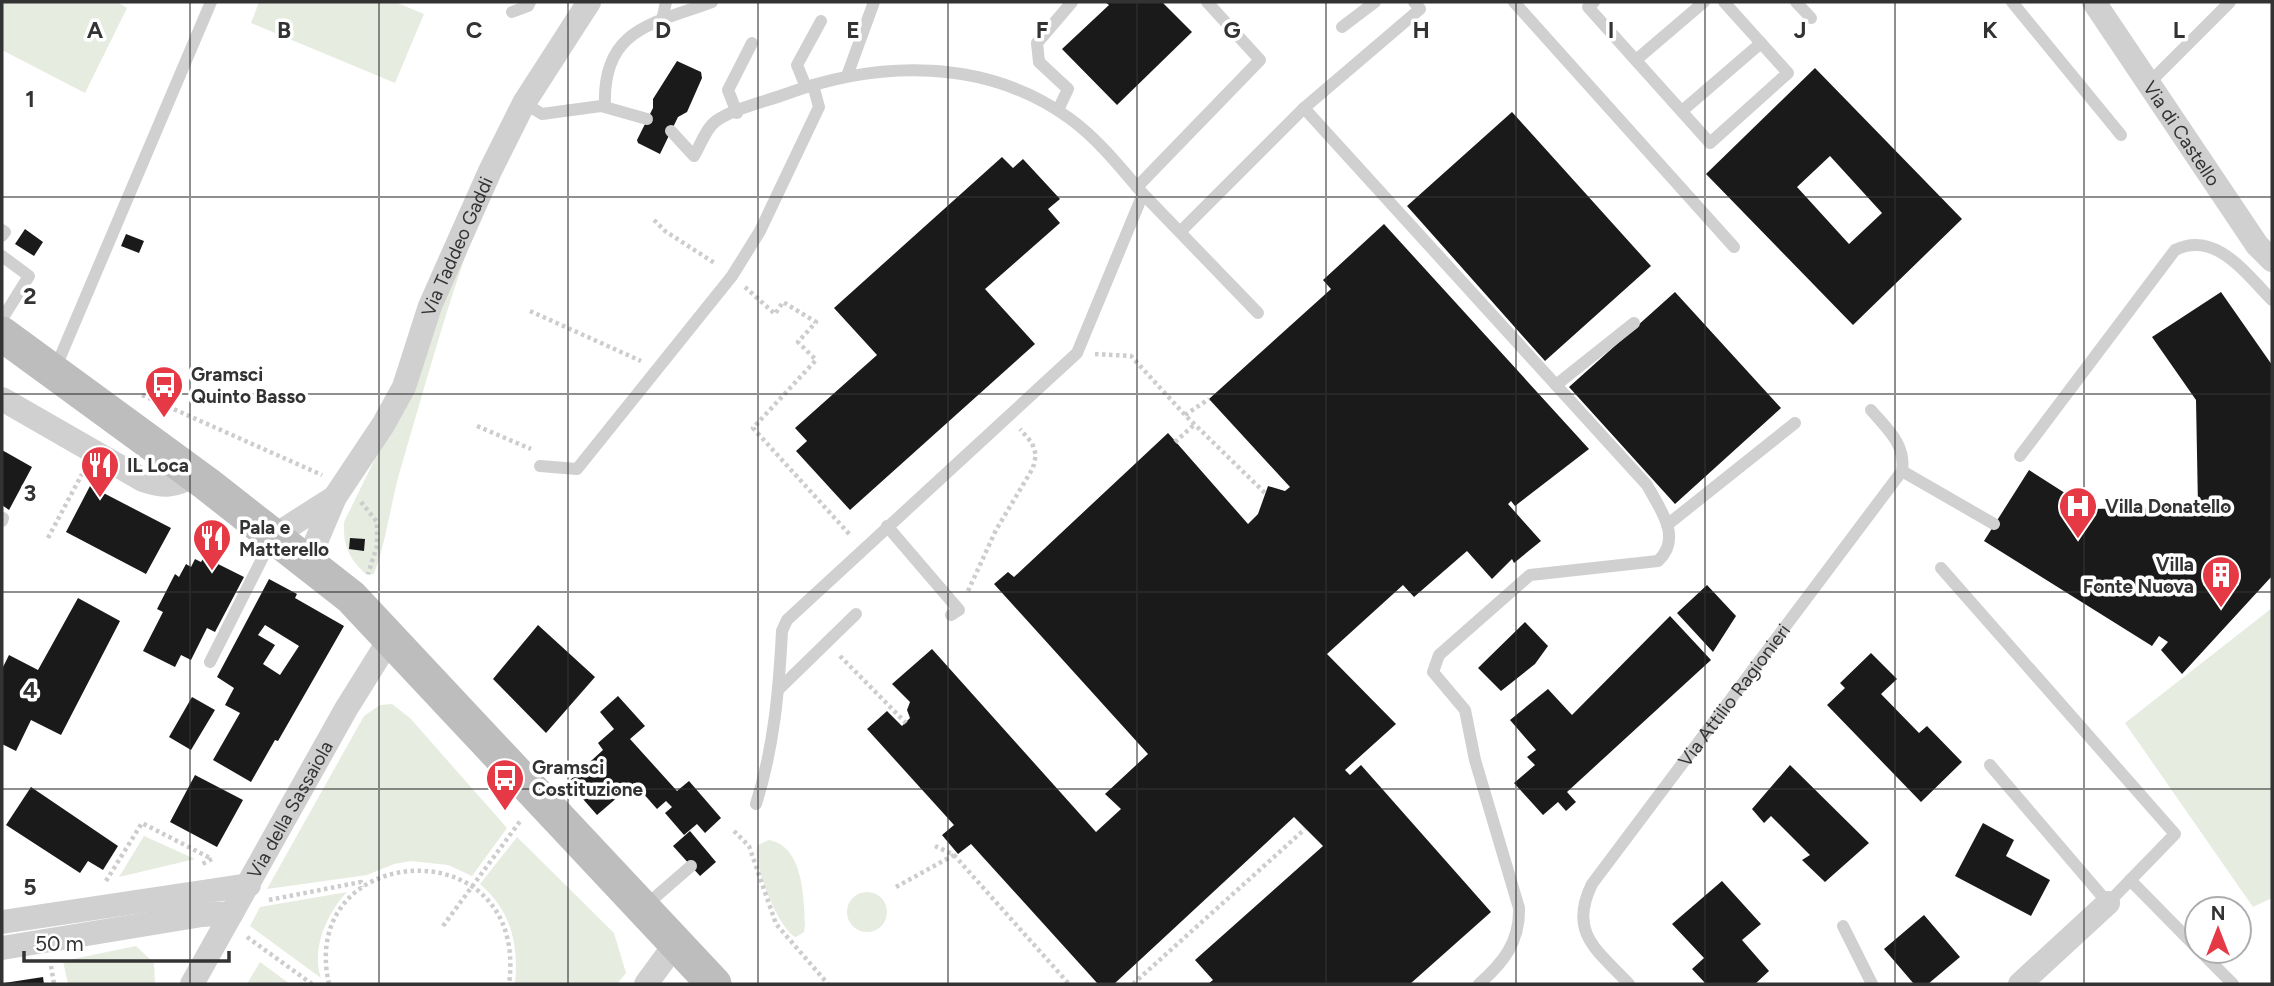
<svg xmlns="http://www.w3.org/2000/svg" width="2274" height="986" viewBox="0 0 2274 986" font-family="Figtree,sans-serif">
<rect width="100%" height="100%" fill="#fff"/>
<path fill="#e6ecdf" d="M2,2H117L127,8L85,93L2,50Z
M259,2H395L424,14L395,83L251,23Z
M474,232C446,308 425,386 402,464C391,500 387,539 374,574L367,575C349,559 343,546 344,522L403,402L434,311Z
M2272,608V898L2253,907L2125,723Z
M392,704L410,718L507,828L472,876L448,865L411,861L394,864L367,875L267,889L364,716L380,705Z
M144,836L195,859L119,877Z
M517,837L614,933L626,973L617,984H515C519,944 511,911 480,884Z
M769,840C803,846 804,897 805,924L804,932L796,937C780,933 750,859 758,845Z
M347,892C327,913 311,949 321,978L250,926L260,907Z
M847 912a20 20 0 1 1 40 0a20 20 0 1 1-40 0Z
M136,946L154,963L155,984H68L63,961Z
M260,962L290,984H247Z"/>
<path fill="#1a1a1a" fill-rule="evenodd" d="M1105,2H1162L1192,32L1117,105L1062,49L1109,5Z
M677,61L701,72L702,78L687,112L678,117L660,154L638,143L637,140L653,108V99Z
M1815,68L1962,219L1853,325L1706,174ZM1830,156L1882,213L1849,244L1797,187Z
M1512,112L1651,266L1545,361L1407,206Z
M1002,157L1013,168L1023,159L1060,199L1048,209L1060,223L985,289L1035,344L850,510L796,451L807,441L795,428L877,355L834,308Z
M1384,224L1589,449L1515,506L1511,501L1508,504L1541,541L1514,563L1512,559L1492,579L1467,551L1414,597L1403,585L1327,654L1396,724L1345,770L1350,775L1361,765L1491,912L1410,984H1208L1213,980L1195,960L1323,846L1294,817L1114,984H1098L971,844L958,854L942,835L954,825L867,729L887,711L902,726L910,718L907,710L910,702L892,684L932,649L1096,832L1121,809L1105,794L1148,754L994,584L1008,572L1014,577L1168,433L1248,524L1258,514L1268,486L1285,491L1290,487L1209,399L1331,289L1323,280Z
M25,229L43,242L34,256L15,244Z
M126,234L144,241L139,253L121,246Z
M1675,292L1781,408L1675,504L1569,387Z
M2221,292L2272,365V576L2182,674L2161,650L2168,642L2159,636L2152,646L1984,541L2029,470L2090,509L2198,507L2196,400L2152,337Z
M2,450L32,467L9,510L2,505Z
M90,486L171,528L146,574L66,532Z
M350,538L365,539L364,551L349,549Z
M204,557L244,577L215,632L207,628L191,660L181,655L175,667L143,651L163,612L157,609L175,574L179,577L186,564L191,567L195,559L201,562Z
M269,579L297,594L295,598L344,626L278,741L275,740L251,782L213,760L240,713L225,705L234,688L217,677ZM265,625L299,646L280,675L263,664L275,645L258,635Z
M1707,585L1736,616L1713,652L1677,613Z
M78,598L120,621L61,735L31,720L16,751L2,744V669L9,655L38,670Z
M1670,616L1711,660L1567,792L1576,802L1566,811L1558,802L1543,815L1514,783L1535,765L1527,757L1536,750L1510,720L1548,689L1572,715Z
M1525,622L1548,646L1535,664L1501,691L1478,668Z
M538,625L595,677L546,733L493,679Z
M1871,653L1897,679L1881,694L1919,733L1927,726L1962,762L1921,802L1827,705L1845,688L1840,683Z
M618,696L645,726L630,739L677,791L689,781L721,818L705,833L697,824L684,835L665,813L672,807L666,801L657,809L634,783L597,815L568,782L603,750L598,743L614,729L600,712Z
M192,697L215,710L191,750L169,737Z
M1790,765L1869,843L1825,882L1802,860L1810,855L1771,816L1764,823L1752,809Z
M195,775L243,800L217,847L170,822Z
M31,787L118,846L103,870L88,861L80,873L6,825Z
M1983,823L2014,840L2006,856L2050,880L2031,916L1955,876Z
M690,831L716,862L700,876L673,846Z
M1722,881L1761,924L1742,940L1769,971L1755,984H1706L1692,969L1704,958L1672,924Z
M1924,915L1960,957L1928,984H1914L1884,949Z
M43,977L44,984H4V983Z"/>
<g fill="none" stroke-linecap="round" stroke-linejoin="round">
<path stroke="#cdcdcd" stroke-width="4.5" stroke-dasharray="3.5 3.5" stroke-linecap="butt" d="M654,220L665,231L716,264
M745,287L775,314L783,302L816,322L798,342L816,360L753,428L851,536
M530,311L641,361
M1095,354L1131,356L1185,415L1265,493
M142,395L322,475
M1185,415L1209,399
M477,426L531,449
M1175,442L1195,424
M361,502L377,522V546L368,574
M48,538L82,474
M968,591L996,530L1033,468L1036,455L1032,443L1020,429
M840,656L906,723
M734,831L749,846L776,924L828,984
M954,855L1069,984
M106,881L142,823L212,859L202,864
M896,887L954,855L935,846
M269,900L361,882L362,887
M443,926L521,820
M247,937L312,984
M51,966L54,984
M329,984C296,840 530,826 509,984
M1133,984L1305,829"/>
<g stroke="#d0d0d0" stroke-width="12">
<path d="M1514,2L1734,247"/>
<path d="M1594,2L1588,7L1710,143L1788,73L1724,2"/>
<path d="M1796,2L1811,18"/>
<path d="M2012,2L2121,135"/>
<path d="M512,12L528,6L530,2"/>
<path d="M662,20L666,2"/>
<path d="M1342,27L1375,2"/>
<path d="M1636,60L1704,2"/>
<path d="M847,76L874,2"/>
<path d="M2149,83L2230,2"/>
<path d="M806,87L797,65L821,21"/>
<path d="M524,103L542,114L601,106L647,119"/>
<path d="M605,106C602,29 652,24 712,2"/>
<path d="M1304,108L1647,485C1660,509 1683,538 1658,561L1530,575L1439,655L1433,672L1465,710L1475,760L1519,908C1520,942 1503,963 1479,984"/>
<path d="M1058,110L1068,89L1039,62L1037,43L1072,2"/>
<path d="M1682,111L1761,43"/>
<path d="M737,113L728,90L752,43"/>
<path d="M671,131L694,156C700,146 706,128 716,121C735,108 764,102 786,94C879,60 986,58 1069,118C1097,138 1121,168 1143,194L1077,353L787,620L782,631C779,690 774,747 756,804"/>
<path d="M1137,187L1260,60L1207,2"/>
<path d="M1143,194L1258,313"/>
<path d="M2,230L5,232L2,236"/>
<path d="M1180,232L1304,108L1420,9L1414,2"/>
<path d="M2,256L29,276L2,319"/>
<path d="M55,369L211,2"/>
<path d="M1556,385L1634,323"/>
<path d="M2020,456L2175,250C2216,230 2246,274 2272,300"/>
<path d="M540,466L577,469L732,276L760,231L819,107L813,85"/>
<path d="M1902,471L1994,524"/>
<path d="M2,521L3,518"/>
<path d="M1667,525L1795,423"/>
<path d="M887,526L959,610L951,615"/>
<path d="M1941,568L2175,834L2108,903L1990,765"/>
<path d="M210,662L273,537"/>
<path d="M779,689L856,614"/>
<path d="M2130,880L2197,948"/>
<path d="M645,906L691,866"/>
<path d="M1843,926L1872,984"/>
<path d="M2200,951L2233,984"/>
<path id="s1" d="M1629,984C1597,950 1568,933 1592,884L1902,471C1906,444 1887,429 1871,410"/>
</g>
<g stroke="#d0d0d0" stroke-width="24">
<path id="s2" d="M2094,2L2257,245L2272,260"/>
<path d="M2,399L143,480C164,487 175,487 193,475"/>
<path d="M274,536L335,497"/>
<path id="s3" d="M307,563L335,497L383,425L404,387L430,306L490,171L524,103L589,2"/>
<path d="M2,922L249,885"/>
<path d="M2,948L202,915L232,913"/>
<path id="s4" d="M192,984L346,709L391,637"/>
<path d="M646,984L676,943"/>
<path d="M2020,984L2108,903"/>
</g>
<path stroke="#bdbdbd" stroke-width="35" d="M2,334L207,484L351,597L714,984"/>
</g>
<path fill="none" stroke="#333" stroke-width="2" stroke-opacity="0.55" d="M190,2V984M379,2V984M568,2V984M758,2V984M948,2V984M1137,2V984M1326,2V984M1516,2V984M1705,2V984M1895,2V984M2084,2V984M2,197H2272M2,394H2272M2,592H2272M2,789H2272"/>
<defs>
<symbol id="bus-pin" viewBox="-11 -11 22 30"><path d="M0 17L-7.5 6A9.5 9.5 0 1 1 7.5 6Z" fill="#e63946" stroke="#fff"/><path d="M-5-6H5V4H4V6H2V4H-2V6H-4V4H-5ZM-3.5-4V0h7V-4ZM-3.5 1.2v1.5H-2V1.2ZM2 1.2v1.5H3.5V1.2Z" fill="#fff"/></symbol>
<symbol id="restaurant-pin" viewBox="-11 -11 22 30"><path d="M0 17L-7.5 6A9.5 9.5 0 1 1 7.5 6Z" fill="#e63946" stroke="#fff"/><path d="M-5-6h1v4h1v-4h1v4h1v-4h1v5L-1.5 .5V6h-2V.5L-5-1ZM5-6V6H3V1.5H1.5Q1.5-4 5-6Z" fill="#fff"/></symbol>
<symbol id="hospital-pin" viewBox="-11 -11 22 30"><path d="M0 17L-7.5 6A9.5 9.5 0 1 1 7.5 6Z" fill="#e63946" stroke="#fff"/><path d="M-5-5h3v3.5h4V-5h3V5h-3V1.5h-4V5h-3Z" fill="#fff"/></symbol>
<symbol id="building-pin" viewBox="-11 -11 22 30"><path d="M0 17L-7.5 6A9.5 9.5 0 1 1 7.5 6Z" fill="#e63946" stroke="#fff"/><path d="M-4-6H4V6H1V3H-1V6H-4ZM-2.5-4.3h1.7v1.8h-1.7ZM.8-4.3h1.7v1.8H.8ZM-2.5-1h1.7V.8h-1.7ZM.8-1h1.7V.8H.8Z" fill="#fff"/></symbol>
</defs>
<g fill-rule="evenodd">
<use href="#bus-pin" x="142" y="363" width="44" height="60"/>
<use href="#restaurant-pin" x="78" y="443" width="44" height="60"/>
<use href="#hospital-pin" x="2056" y="484" width="44" height="60"/>
<use href="#restaurant-pin" x="190" y="516" width="44" height="60"/>
<use href="#building-pin" x="2199" y="553" width="44" height="60"/>
<use href="#bus-pin" x="483" y="756" width="44" height="60"/>
</g>
<g text-anchor="middle" dominant-baseline="central" stroke-width="7" stroke-linejoin="round" paint-order="stroke">
<g font-size="19" fill="#333" stroke="#fff">
<text stroke="none"><textPath href="#s2" startOffset="158">Via di Castello</textPath></text>
<text stroke="none"><textPath href="#s3" startOffset="352">Via Taddeo Gaddi</textPath></text>
<text stroke="none"><textPath href="#s1" startOffset="354">Via Attilio Ragionieri</textPath></text>
<text stroke="none"><textPath href="#s4" startOffset="200">Via della Sassaiola</textPath></text>
</g>
<g font-size="19" font-weight="bold" fill="#333" stroke="#fff" text-anchor="start">
<text x="191" y="374">Gramsci<tspan x="191" dy="22">Quinto Basso</tspan></text>
<text x="127" y="465">IL Loca</text>
<text x="2105" y="506">Villa Donatello</text>
<text x="239" y="527">Pala e<tspan x="239" dy="22">Matterello</tspan></text>
<text x="2194" y="564" text-anchor="end">Villa<tspan x="2194" dy="22">Fonte Nuova</tspan></text>
<text x="532" y="767">Gramsci<tspan x="532" dy="22">Costituzione</tspan></text>
</g>
</g>
<g font-size="23" text-anchor="middle" font-weight="bold" fill="#333" stroke="#fff" stroke-width="7" stroke-linejoin="round" paint-order="stroke">
<text x="95" y="38">A</text>
<text x="284" y="38">B</text>
<text x="474" y="38">C</text>
<text x="663" y="38">D</text>
<text x="853" y="38">E</text>
<text x="1042" y="38">F</text>
<text x="1232" y="38">G</text>
<text x="1421" y="38">H</text>
<text x="1611" y="38">I</text>
<text x="1800" y="38">J</text>
<text x="1990" y="38">K</text>
<text x="2179" y="38">L</text>
<text x="30" y="107">1</text>
<text x="30" y="304">2</text>
<text x="30" y="501">3</text>
<text x="30" y="698">4</text>
<text x="30" y="895">5</text>
</g>
<rect width="2274" height="986" fill="none" stroke="#333333" stroke-width="7"/>
<g transform="translate(2218 930)"><circle r="33" fill="#ffffff" stroke="#adadad" stroke-width="2"/>
<path d="M0-5L12 26L0 18L-12 26Z" fill="#e63946"/>
<text y="-10" font-size="19" font-weight="bold" text-anchor="middle" fill="#333333">N</text>
</g>
<path d="M24 951v10h205v-10" fill="none" stroke="#333333" stroke-width="3.5"/>
<text x="35" y="951" font-size="21" fill="#333333" stroke="#ffffff" stroke-width="5" paint-order="stroke">50 m</text>
</svg>
